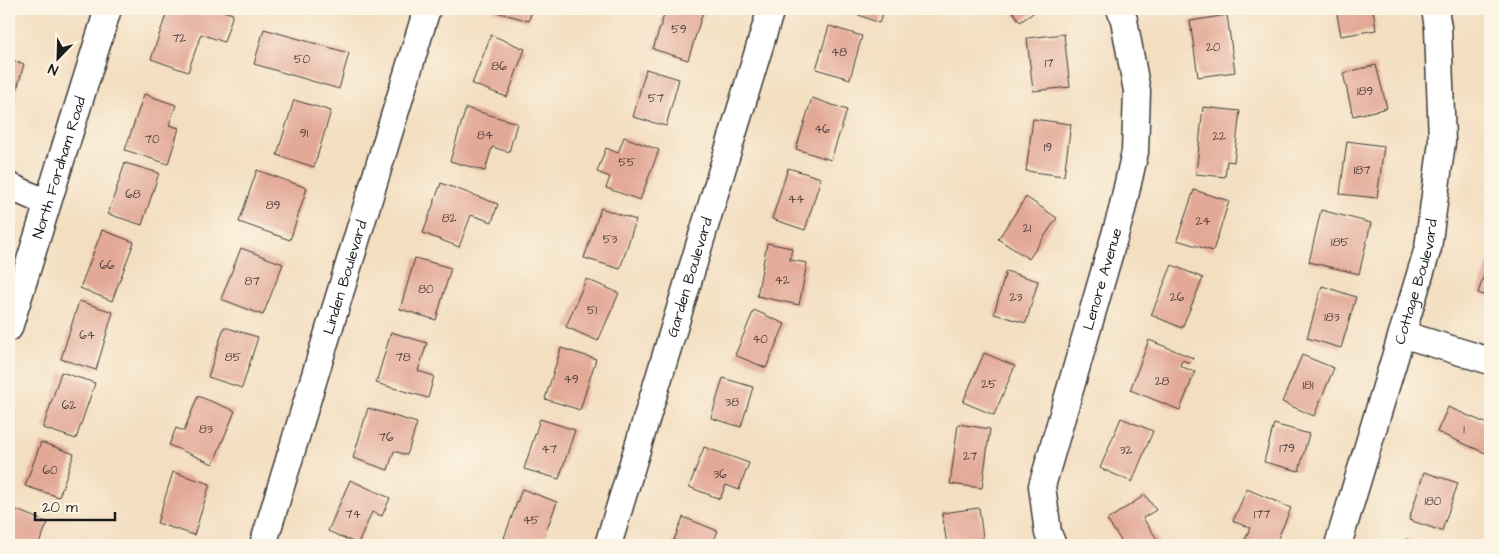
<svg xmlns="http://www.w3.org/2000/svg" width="1499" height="554" viewBox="0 0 1499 554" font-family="'Architects Daughter',sans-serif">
<rect width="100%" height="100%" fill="#fcf5e5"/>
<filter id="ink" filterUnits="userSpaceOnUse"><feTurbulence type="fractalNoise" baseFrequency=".02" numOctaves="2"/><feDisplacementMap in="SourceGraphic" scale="10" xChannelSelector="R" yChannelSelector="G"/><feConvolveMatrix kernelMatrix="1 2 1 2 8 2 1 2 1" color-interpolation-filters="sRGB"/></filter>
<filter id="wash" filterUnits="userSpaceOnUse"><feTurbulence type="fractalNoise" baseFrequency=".0096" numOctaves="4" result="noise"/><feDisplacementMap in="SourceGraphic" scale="20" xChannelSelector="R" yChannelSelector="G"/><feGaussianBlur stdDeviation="1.12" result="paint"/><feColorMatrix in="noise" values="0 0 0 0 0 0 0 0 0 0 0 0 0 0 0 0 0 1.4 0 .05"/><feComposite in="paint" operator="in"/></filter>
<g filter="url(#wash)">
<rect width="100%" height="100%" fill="#f3dec0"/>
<g id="blocks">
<path fill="#e3a997" d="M168,9H217L233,14L224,42L201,34L188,72L151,59Z
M494,9H532L529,21L493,11Z
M666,9H704L688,60L653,49Z
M844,9H885L879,23Z
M1011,9H1039L1020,22Z
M1336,9H1373L1376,30L1341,36Z
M1227,15L1235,72L1198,77L1190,21Z
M829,26L862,36L850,79L816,69Z
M264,29L349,53L339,89L254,64Z
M1064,34L1070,87L1033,91L1027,38Z
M491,35L525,49L507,97L472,84Z
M9,59L24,64L9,118Z
M1376,65L1387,108L1353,116L1343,73Z
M646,69L679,79L666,126L633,117Z
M144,94L176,105L169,125L179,128L168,164L125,150Z
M812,98L847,110L831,160L796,149Z
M294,100L331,111L314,167L277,155Z
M1203,107L1240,111L1234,162L1227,161L1225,177L1196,174Z
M466,108L517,123L509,152L492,147L485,171L450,161Z
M1033,119L1071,124L1064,176L1026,171Z
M624,137L659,150L640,200L606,188L610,177L597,172L606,148L618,153Z
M1347,141L1384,146L1377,198L1340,194Z
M125,163L159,173L142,225L108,214Z
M788,168L821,178L805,230L772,219Z
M257,170L307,188L290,240L239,222Z
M441,183L498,204L492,222L471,215L459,247L423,233Z
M1194,190L1229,201L1213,251L1177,240Z
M1026,197L1057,218L1029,259L998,239Z
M601,208L636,220L620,269L584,258Z
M1321,210L1371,223L1359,274L1309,262Z
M102,230L134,242L112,301L80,288Z
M767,243L792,248L790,260L807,263L799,305L757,296Z
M241,248L283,264L263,315L221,299Z
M1490,257V297L1478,293Z
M415,258L451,268L436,320L400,309Z
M1172,265L1203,278L1182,328L1151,315Z
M1006,271L1038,281L1026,323L994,314Z
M586,279L619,293L598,341L566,327Z
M1322,286L1356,297L1341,348L1307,338Z
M79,301L113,312L96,370L61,359Z
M754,310L785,324L766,368L735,355Z
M224,327L258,337L242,388L208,377Z
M391,332L427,343L418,371L434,376L428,398L376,383Z
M1149,340L1193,358L1190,363L1182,360L1180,366L1195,372L1180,410L1130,390Z
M561,348L596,359L580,410L545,399Z
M984,353L1015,366L994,415L963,402Z
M1302,355L1334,368L1314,416L1282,402Z
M61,372L95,383L76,439L43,428Z
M723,378L753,387L741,427L711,418Z
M198,396L235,411L213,464L169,445L176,428L184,431Z
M1448,407L1490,425V455L1437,432Z
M368,408L417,423L407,455L394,451L388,470L353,458Z
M1121,418L1153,431L1132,482L1100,468Z
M540,419L575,430L559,479L524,469Z
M958,424L990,429L982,488L950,484Z
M1274,424L1309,434L1299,471L1264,462Z
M41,442L74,454L59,497L25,486Z
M704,447L749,463L739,490L726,485L720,499L689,487Z
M173,472L210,484L194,535L157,523Z
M1424,472L1458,483L1442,531L1409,520Z
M350,480L390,498L382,516L372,512L358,544L328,531Z
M522,489L557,502L541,545H525L504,538Z
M1247,489L1291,508L1275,545H1243L1250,528L1233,521Z
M1145,495L1156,510L1143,518L1161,545H1124L1107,520Z
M979,508L984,545H947L942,513Z
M17,510L48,523L38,545H9V529Z
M683,517L718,531L712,545H672Z
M1406,539L1421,545H1404Z"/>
</g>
</g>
<g filter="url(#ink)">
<use href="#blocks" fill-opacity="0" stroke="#3c3935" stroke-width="1"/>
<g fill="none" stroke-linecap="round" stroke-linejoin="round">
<defs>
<g id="minor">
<path d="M9,186L47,203"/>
<path id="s1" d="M9,328L108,9"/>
<path d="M1402,334L1490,361"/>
<path id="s2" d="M263,545L427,9"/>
<path id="s3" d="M608,545L771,9"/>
<path id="s4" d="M1053,545L1048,533L1042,486L1121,214L1135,152L1137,91L1124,20L1120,9"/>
<path id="s5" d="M1338,545L1428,248L1442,142L1438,28L1435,9"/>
</g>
</defs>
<use href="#minor" stroke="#3c3935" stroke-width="29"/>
<use href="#minor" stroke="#fff" stroke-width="26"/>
</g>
</g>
<g text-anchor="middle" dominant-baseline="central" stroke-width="4.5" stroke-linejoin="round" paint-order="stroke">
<g font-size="12" fill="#4e3f3b">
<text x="679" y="29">59</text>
<text x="179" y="38">72</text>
<text x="1213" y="47">20</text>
<text x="839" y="52">48</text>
<text x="302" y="59">50</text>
<text x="1049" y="63">17</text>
<text x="499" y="66">86</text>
<text x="1365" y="91">189</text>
<text x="656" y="98">57</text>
<text x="822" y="129">46</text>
<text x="304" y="133">91</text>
<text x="485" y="135">84</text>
<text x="1219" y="136">22</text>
<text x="152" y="139">70</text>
<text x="1048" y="147">19</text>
<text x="627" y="162">55</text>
<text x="1362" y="170">187</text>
<text x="133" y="194">68</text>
<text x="796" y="199">44</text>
<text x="273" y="205">89</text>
<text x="449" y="218">82</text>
<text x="1203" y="221">24</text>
<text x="1027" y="228">21</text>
<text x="610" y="239">53</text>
<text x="1340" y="242">185</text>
<text x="107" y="265">66</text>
<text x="782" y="280">42</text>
<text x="252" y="281">87</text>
<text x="426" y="289">80</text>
<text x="1016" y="297">23</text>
<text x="1177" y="297">26</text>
<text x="592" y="310">51</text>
<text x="1332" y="317">183</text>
<text x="87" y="335">64</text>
<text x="760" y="339">40</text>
<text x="233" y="357">85</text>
<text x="403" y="357">78</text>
<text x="571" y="379">49</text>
<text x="1162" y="381">28</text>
<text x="989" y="384">25</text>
<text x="1308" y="385">181</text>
<text x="732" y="402">38</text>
<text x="69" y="405">62</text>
<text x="206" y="429">83</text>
<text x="1464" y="429">1</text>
<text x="386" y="437">76</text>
<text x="1287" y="448">179</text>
<text x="549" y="449">47</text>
<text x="1126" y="450">32</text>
<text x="970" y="456">27</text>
<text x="50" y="470">60</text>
<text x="720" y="474">36</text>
<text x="1433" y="501">180</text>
<text x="353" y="514">74</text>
<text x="1262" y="514">177</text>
<text x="531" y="520">45</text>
</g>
<g font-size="15" fill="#1c1c1c" stroke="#fcf5e5">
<text stroke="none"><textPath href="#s1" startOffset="168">North Fordham Road</textPath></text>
<text stroke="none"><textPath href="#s2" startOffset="280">Linden Boulevard</textPath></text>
<text stroke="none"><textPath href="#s3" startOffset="280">Garden Boulevard</textPath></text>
<text stroke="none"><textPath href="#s4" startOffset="276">Lenore Avenue</textPath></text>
<text stroke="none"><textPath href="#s5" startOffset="275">Cottage Boulevard</textPath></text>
</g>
</g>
<rect width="1499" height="554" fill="none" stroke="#fcf5e5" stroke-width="30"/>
<g transform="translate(58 58) rotate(203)" stroke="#fcf5e5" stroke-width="4" paint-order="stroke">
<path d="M0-4L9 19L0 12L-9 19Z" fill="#1c1c1c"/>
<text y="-8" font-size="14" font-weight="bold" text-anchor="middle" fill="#1c1c1c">N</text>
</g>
<path d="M35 512v8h80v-8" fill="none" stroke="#1c1c1c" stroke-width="2.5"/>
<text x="42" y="512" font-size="15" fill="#1c1c1c" stroke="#fcf5e5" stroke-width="4" paint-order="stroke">20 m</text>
</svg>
